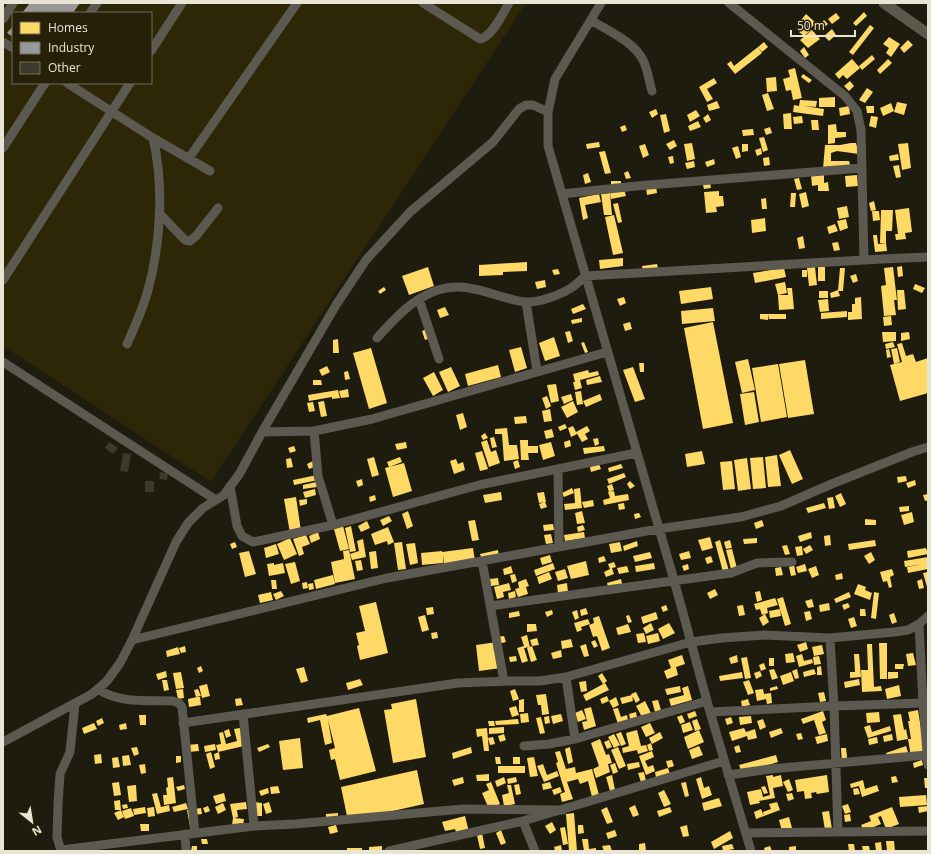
<svg xmlns="http://www.w3.org/2000/svg" width="931" height="854" viewBox="0 0 931 854" font-family="'Open Sans',sans-serif">
<rect width="100%" height="100%" fill="#1e1c0e"/>
<path fill="#2d2607" fill-rule="evenodd" d="M3,3H526L211,482L3,346ZM13,13H151V83H13Z"/>
<path fill="#ffd966" d="M864,12L867,16L856,26L853,23Z
M836,13L840,18L832,24L828,19Z
M806,14L816,23L811,28L801,20Z
M824,20L828,24L820,31L817,27Z
M807,25L811,30L804,36L799,32Z
M870,25L874,28L853,55L849,52Z
M832,29L836,35L829,41L824,36Z
M812,30L820,39L808,48L800,40Z
M889,37L900,44L891,57L886,53L889,48L883,44Z
M908,40L913,45L904,53L900,48Z
M764,42L768,47L762,52L758,47Z
M758,47L762,53L735,74L727,64L731,61L734,66Z
M804,47L809,55L805,58L800,51Z
M872,55L875,59L862,70L859,66Z
M852,59L860,68L847,79L843,75L839,79L835,74Z
M888,59L892,63L880,74L877,70Z
M795,68L802,98L793,100L791,90L786,91L783,79L790,77L788,70Z
M803,74L812,80L809,83L801,77Z
M776,77L777,91L767,92L766,78Z
M714,78L717,83L707,89L713,99L707,102L699,87Z
M850,81L854,86L849,91L844,86Z
M867,88L873,92L865,103L859,100Z
M768,93L774,109L767,111L762,95Z
M835,97V107H819V98Z
M800,100L817,101L816,107L804,106L824,109L823,116L793,112L794,105L799,106Z
M717,101L720,108L709,111L707,105Z
M897,102L907,104L904,115L894,112Z
M891,103L894,111L883,116L880,108Z
M849,106L850,114L840,116L839,108Z
M866,106H874V113H867Z
M656,109L658,114L652,118L649,112Z
M696,110L700,116L690,122L687,115Z
M791,113L792,129H784L783,114Z
M666,114L670,131L664,133L660,115Z
M708,114L711,120L706,123L703,118Z
M802,116L803,123L794,124L793,117Z
M871,116L878,117L876,128L869,126Z
M811,120H818L819,130H812Z
M698,121L701,127L690,131L688,126Z
M836,124L837,132H846V137L835,138V143L828,144V125Z
M625,125L627,130L622,132L620,127Z
M770,127L772,133L766,135L764,129Z
M753,129L754,135L743,136L742,130Z
M764,137L768,150L763,152L759,138Z
M674,140L677,146L670,150L666,144Z
M599,142L600,147L587,149L586,144Z
M692,143L695,159L687,161L684,144Z
M851,143H856L859,154L837,151L831,153V161H849L851,168L823,169L825,145H840Z
M908,143L911,168L902,170L898,144Z
M645,144L649,155L643,158L639,146Z
M742,144H748V151L742,152Z
M738,146L741,157L736,159L732,148Z
M761,148L762,154L757,156L755,150Z
M605,151L611,173L605,174L599,152Z
M898,154L899,160L890,161L889,156Z
M673,156L674,163L670,164L668,157Z
M769,157L770,165L764,166L763,158Z
M714,159L715,164L707,167L705,162Z
M694,161L695,167L687,169L685,163Z
M899,165L901,177L896,178L893,166Z
M628,171L631,178L626,179L624,173Z
M588,173L591,182L585,184L583,175Z
M824,173V183L828,182L829,191H818V185L812,186L811,174Z
M857,175L858,186L846,187L845,176Z
M799,178L802,189L797,190L794,179Z
M611,181H621V186H611Z
M710,183L711,188L704,189L703,185Z
M656,186L657,193L647,195L646,187Z
M624,189L626,196L611,199L610,192Z
M719,191V196H723L724,206L716,207L717,212L706,213L704,192Z
M806,192L809,206L802,208L799,194Z
M610,193L612,215H604L601,194Z
M791,193H796L795,207H790Z
M599,194L601,202L585,205L588,218L583,220L579,198Z
M766,198L767,209H762L761,199Z
M874,201L876,210L871,211L869,203Z
M618,203L622,222L618,223L613,204Z
M847,206L849,217L839,219L837,208Z
M909,208L912,232L905,233L906,239L896,240L895,234H898L895,210Z
M881,210H893L892,231H886V243H880Z
M872,211H879L880,220L873,221Z
M614,215L623,253L613,255L605,217Z
M765,218L766,231L752,233L751,220Z
M846,219L848,228L840,231L837,221Z
M835,224L838,231L829,234L827,227Z
M873,235H877L878,244L886,243L887,251L875,252Z
M803,236L805,248L799,249L797,238Z
M838,242L840,250L834,251L832,243Z
M623,258V266L600,269L599,260Z
M527,262V271L503,272V275L479,276V265Z
M657,264L658,268L643,270L642,266Z
M902,266L903,276L898,277L897,267Z
M428,267L434,286L409,295L402,276Z
M815,267L817,285L809,286L807,268Z
M818,267H825V281H818Z
M893,267L897,300H894L896,315L884,316L881,286L886,285L884,268Z
M784,268L786,277L755,283L753,273Z
M840,268H845L843,291H838Z
M558,269L560,274L554,275L552,270Z
M802,270H807V277H802Z
M856,274L858,281L853,283L850,276Z
M545,280L546,287L537,289L535,282Z
M785,282L787,293L778,295L775,284Z
M915,284L925,288L922,293L913,289Z
M384,287L386,290L380,294L378,291Z
M711,287L713,299L681,304L679,291Z
M787,288H792L794,309L779,310L778,295H788Z
M838,290L840,296L831,298L830,293Z
M897,290H904L906,309L898,310Z
M819,291H828V298H819Z
M624,297L626,303L620,306L617,299Z
M861,297L862,319L848,320V312H852V304H855V298Z
M828,299L829,311L820,312L818,300Z
M583,304L586,309L573,314L571,309Z
M445,307L449,315L440,318L437,310Z
M713,308L715,321L682,324L681,311Z
M847,311V317L821,319V313Z
M760,314H769L768,320L760,319Z
M769,314H786V319H769Z
M891,316L892,325L884,326L883,317Z
M582,318V322L572,324L571,320Z
M630,322L632,329L625,331L623,324Z
M713,322L733,423L703,429L684,328Z
M427,329L430,338L425,340L422,331Z
M570,331L573,341L568,343L565,332Z
M882,332H896V341L883,342Z
M909,332L910,339L901,341V333Z
M554,337L560,356L545,361L539,343Z
M338,339L339,353H333V340Z
M584,342L588,352L585,353L581,343Z
M893,342L895,347L886,349L885,344Z
M902,343L906,356L913,354L916,362L928,358V393L900,401L890,365L902,362L897,344Z
M521,347L527,368L515,372L509,350Z
M371,348L387,403L369,409L353,353Z
M897,348L900,362L894,364L891,349Z
M889,349L891,357L887,358L886,350Z
M748,359L755,390L742,393L735,362Z
M805,360L814,414L788,418L779,364Z
M639,363H644V372H640Z
M778,364L787,417L761,422L752,368Z
M498,365L501,377L468,386L465,374Z
M327,366L330,372L322,376L319,370Z
M451,367L460,386L448,392L439,372Z
M633,367L645,399L635,402L623,370Z
M588,370L589,373L598,371L599,375L580,380L582,388L575,390L573,382H575L573,374Z
M348,371L350,379L345,380L344,372Z
M434,372L443,390L433,396L423,378Z
M600,376L602,382L587,385L586,380Z
M313,380H321L322,385H313Z
M556,384L559,401L551,403L547,385Z
M348,389L349,397L341,398L339,391Z
M338,390L340,398L332,399V397L309,401L308,395Z
M581,391L583,404L577,405L575,392Z
M754,392L759,422L745,425L740,394Z
M571,394L573,400L564,404L561,397Z
M600,394L602,400L586,407L583,401Z
M547,396L551,406L546,409L542,398Z
M324,401L327,416L321,417L318,402Z
M573,401L578,412L567,418L561,407Z
M313,402L315,411L309,412L307,403Z
M550,409L552,421L544,422L542,411Z
M463,413L467,427L460,430L456,415Z
M526,416L527,423L515,424L514,417Z
M565,424L567,428L560,431L558,427Z
M573,426L577,434L571,437L568,428Z
M587,426L590,431L585,434L588,439L582,442L576,432Z
M507,428L509,445H517L519,459L504,461L502,434H495V429Z
M552,429L554,437L546,439L544,431Z
M485,433L488,438L483,440L481,436Z
M494,437L497,447L492,448L490,438Z
M598,438L599,444L595,446L593,439Z
M487,440L491,452L496,450L500,463L489,467L481,442Z
M520,440H528V446H538V453H528L529,460H521Z
M570,440L571,446L565,448L564,442Z
M406,442L407,448L397,450L395,444Z
M551,442L555,456L543,460L539,445Z
M294,446L296,451L290,453L288,448Z
M604,446L605,451L584,454L583,448Z
M790,450L803,479L792,484L779,455Z
M482,451L488,469L480,471L475,453Z
M702,451L705,464L687,467L685,454Z
M777,455L781,486L768,487L765,457Z
M374,457L379,475L372,477L367,459Z
M400,457L402,462L389,467L387,462Z
M763,457L766,488L753,489L750,458Z
M291,458L293,467L287,468L286,459Z
M747,458L751,489L738,491L734,460Z
M456,459L458,464L463,462L465,470L454,474L450,461Z
M315,460L317,466L309,469L307,464Z
M518,460L520,467L515,469L513,462Z
M732,461L735,489L723,490L720,462Z
M404,463L412,491L393,497L385,468Z
M599,464L601,469L591,472L590,467Z
M621,464L623,468L609,472L608,468Z
M624,473L626,477L609,484L607,479Z
M317,475L318,480L294,485L293,480Z
M906,476L907,481L898,483L897,477Z
M362,479L363,485L358,487L356,481Z
M915,480L916,485L908,488L906,483Z
M630,481L635,486L630,489L627,484Z
M316,482L317,487L303,489V485Z
M612,484L614,490L609,492L607,486Z
M572,488L574,493L564,497L562,493Z
M580,488L582,508L565,510L564,504L575,503L574,489Z
M315,489L316,495L305,498L303,492Z
M614,491L615,496L628,494L629,500L604,505L603,500L610,498L608,492Z
M501,492L502,500L485,503L483,495Z
M544,492L546,502L539,503L537,493Z
M841,493L846,504L840,507L835,496Z
M928,494V500L925,501L923,495Z
M375,495L376,500L370,502L369,497Z
M296,497L301,531L290,533L284,499Z
M833,497L835,508L829,509L827,498Z
M307,499V504L300,506L299,500Z
M593,500L594,506L584,508L582,502Z
M545,502L547,507L541,509L539,504Z
M624,503L625,509L619,510L618,504Z
M824,503L826,508L808,513L806,508Z
M909,506V511L900,512L899,507Z
M408,511L413,526L407,529L402,514Z
M582,511L585,523L577,524L575,513Z
M912,512L914,522L904,525L901,515Z
M639,513L641,517L635,519L634,514Z
M389,516L392,521L383,526L380,520Z
M865,519L876,520V525H865Z
M475,520L479,540L472,541L468,521Z
M762,520L764,526L756,529L754,523Z
M367,521L370,528L361,532L358,526Z
M553,524L554,530L544,531L543,525Z
M583,525L585,530L578,532L577,527Z
M343,526L349,549L340,551L334,529Z
M351,526L356,551L350,552L345,528Z
M388,527L394,542L388,545L387,541L375,545L371,534Z
M318,532L320,539L311,543L309,536Z
M584,532L585,538L565,541L564,535Z
M811,532L812,538L800,542L798,536Z
M551,534L553,543L546,544L544,535Z
M306,535L310,544L302,547L304,554L299,556L293,539Z
M830,535L831,545L825,546L824,536Z
M710,537L713,548L702,551L698,540Z
M290,538L297,554L284,560L277,544Z
M757,538V543L744,544L743,539Z
M363,539L366,557L352,560L350,554L359,551L357,541Z
M720,540L729,571L723,572L715,542Z
M730,540L732,548L726,549L724,542Z
M875,540L876,546L849,550L848,544Z
M637,541L638,546L624,551L623,546Z
M235,542L237,547L232,549L230,544Z
M402,542L406,569L398,570L394,543Z
M620,542L622,551L611,553L609,544Z
M415,543L418,563L410,565L406,544Z
M276,544L279,554L266,558L264,548Z
M787,545L790,554L785,555L782,546Z
M810,545L813,550L806,554L803,549Z
M802,546L803,555L797,556L795,547Z
M473,548L475,561L444,566L443,555V563L422,565L421,553L442,551V552Z
M926,548L928,554L908,558L907,551Z
M732,549L738,572L732,573L726,550Z
M349,550L355,579L335,583L331,562L344,559L343,551Z
M498,550L499,557L482,560L480,554Z
M249,551L256,574L245,577L239,553Z
M376,551L378,568L371,569L369,552Z
M689,551L691,558L681,560L679,554Z
M650,552L652,558L635,562L633,556Z
M871,552L875,560L869,564L864,556Z
M550,555L552,562L542,565L540,558Z
M604,556L606,561L599,563L598,558Z
M711,556L713,562L707,564L705,558Z
M928,557V569L908,573L907,567L923,564L905,567L904,561Z
M361,560L363,570L357,571L355,561Z
M586,561L589,575L571,579L567,566Z
M295,562L300,581L291,584L285,564Z
M614,562L616,567L612,568L614,574L606,577L604,572L610,569L608,564Z
M274,563V565L283,563L285,573L269,576L267,564Z
M553,563L555,569L536,576L534,570Z
M654,563L655,569L636,572L635,566Z
M688,564L689,569L684,571L682,566Z
M805,564L807,571L798,573L796,567Z
M794,565L796,575L791,576L789,567Z
M511,566L513,573L504,575L503,569Z
M627,566L629,572L619,574L617,568Z
M816,566L819,575L812,578L808,569Z
M781,567L783,575L776,576L775,568Z
M565,569L568,578L558,581L555,572Z
M892,569L894,575L890,577L892,587L889,588L887,581L883,582L880,572Z
M549,572L552,579L539,584L537,577Z
M928,572V586L927,587L923,573Z
M842,573L843,579L836,580L835,575Z
M515,574L517,581L512,583L510,575Z
M333,575L335,584L316,589L314,580Z
M498,578L499,585L491,586L490,579Z
M526,579L529,586L526,587L528,594L518,597L515,589L519,588L518,582Z
M621,579L623,587L609,591L607,583Z
M922,579L924,588L919,589L917,581Z
M271,580H276L277,589H272Z
M307,582L308,588L303,589L302,583Z
M313,583L314,589L309,590L308,584Z
M509,583L511,590L503,592L504,597L497,599L494,587Z
M567,583L568,592L558,594L557,585Z
M858,584L866,587L865,590L872,593L870,600L854,594Z
M715,589L718,595L710,599L707,593Z
M281,591L284,596L276,600L273,594Z
M515,591L516,597L509,599L508,593Z
M760,591L762,600L757,602L755,592Z
M271,592L273,600L260,603L258,595Z
M849,592L851,597L836,603L834,599Z
M874,592L879,593L876,619L871,618Z
M783,597L791,624L785,626L777,599Z
M775,598L778,605L767,608L768,613L762,615L760,609L756,610L754,604Z
M812,599L814,607L808,608L805,601Z
M376,602L388,653L360,660L357,646L359,645L356,633L365,631L359,606Z
M829,603L830,610L820,612L819,605Z
M848,603L850,607L844,610L842,605Z
M666,605L668,610L663,612L661,607Z
M743,605L745,615L739,616L737,606Z
M433,607L434,614L427,615L426,608Z
M586,608L588,614L581,616L580,610Z
M780,609L781,616L770,618L769,611Z
M860,609H865L866,616H860Z
M552,610L553,614L547,617L545,612Z
M577,610L579,618L575,620L572,612Z
M519,611L520,616L509,618V613Z
M810,611L812,619L806,621L804,612Z
M656,612L658,619L643,624L641,617Z
M894,613L897,622L892,624L889,615Z
M765,614L769,622L763,626L759,618Z
M425,615L429,630L422,632L418,617Z
M629,615L632,622L628,623L626,616Z
M599,616L610,648L602,651L597,636L593,637L589,625L594,623L593,618Z
M854,617L857,626L851,628L848,619Z
M588,619L590,624L581,627L582,630L577,632L574,623Z
M651,623L654,630L646,634L643,628Z
M669,623L675,633L663,639L658,629Z
M527,624H536L537,631L527,632Z
M628,624L631,632L618,635L616,628Z
M437,632L438,638L432,639L431,633Z
M644,633L646,642L638,643L636,634Z
M658,633L660,641L648,644L646,636Z
M527,635L530,647L524,648L528,661L522,663L517,648L524,646L521,637Z
M504,636L506,642L498,644L497,637Z
M537,638L539,645L532,646L530,640Z
M571,639L573,647L562,649L561,641Z
M595,640L598,646L594,648L591,642Z
M497,642L501,668L479,671L476,645Z
M806,642L808,649L800,652L797,645Z
M879,643H887V679H880Z
M586,644L589,656L584,657L580,646Z
M867,644H872L874,687L881,686L882,691L862,692L861,670H868Z
M822,645L824,654L814,656L812,647Z
M185,646L186,652L181,653L179,648Z
M532,646L537,660L531,662L527,648Z
M178,647L180,654L167,657L166,651Z
M561,650L562,657L553,659L551,653Z
M793,653L795,662L786,663L785,654Z
M913,653L916,665L908,666L906,654Z
M802,654L804,661L812,659L813,663L799,667L796,656Z
M854,654H859L861,677L850,678V672H855Z
M682,655L685,664L676,667L678,675L667,679L664,671L671,668L668,660Z
M737,655L738,662L731,664L729,658Z
M516,656L517,661L510,662L509,657Z
M819,656L821,664L814,665L813,657Z
M747,657L751,678L745,679L741,658Z
M769,658H774V666H769Z
M764,663L766,669L761,671L759,665Z
M895,664H904L903,669H895Z
M201,666L203,671L199,673L197,668Z
M821,666L822,675H817V667Z
M304,667L308,681L301,683L296,669Z
M774,669L778,678L772,680L769,670Z
M797,669L799,678L795,679L792,671Z
M814,669L816,674L804,677L803,672Z
M166,671L167,677L158,680L156,674Z
M760,671L762,676L756,679L754,673Z
M181,672L184,688L176,689L173,673Z
M742,672L743,678L720,681L719,676Z
M791,672L794,681L783,685L780,676Z
M888,672H898V678L888,679Z
M602,673L607,681L603,684L598,676Z
M360,679L363,685L348,690L346,683Z
M859,679L860,685L845,688L844,682Z
M162,680H167L169,690L164,691Z
M749,680L754,693L748,695L743,682Z
M586,681L587,691L581,692L579,682Z
M605,683L609,690L586,701L583,695Z
M207,684L210,696L202,698L199,686Z
M899,685L901,696L887,699L885,689Z
M680,686L681,692L667,695L665,689Z
M688,686L692,700L671,706L669,699L684,695L682,688Z
M777,686L778,689L770,691V688Z
M183,689L184,698L178,699L176,690Z
M198,689L201,696L196,697L194,690Z
M515,689L519,699L513,701L510,691Z
M763,689L764,694L771,693L772,703L767,704L766,699L757,701L755,690Z
M636,692L640,700L636,703L631,694Z
M824,692L826,701L820,702L818,693Z
M546,694L549,714L542,715L541,705H538L536,695Z
M632,695L633,701L622,704L620,698Z
M607,696L609,701L602,704L600,699Z
M197,697H200L201,705L189,707L188,699Z
M616,697L619,705L613,708L609,701Z
M241,698L243,705L236,706L235,699Z
M416,699L426,757L393,763L384,710L392,709L391,704Z
M524,699V712H519V700Z
M748,699L750,705L742,707L741,701Z
M658,700L661,710L655,712L652,701Z
M645,701L651,713L642,717L636,706Z
M516,706L519,715L512,717L509,708Z
M591,707L596,726L584,730L582,722L587,721L584,709Z
M359,708L376,771L340,780L335,759L331,760L329,750L335,748L328,720L332,743L325,745L320,720L308,723L307,718L326,714L327,716Z
M618,708L621,717L627,715L628,720L618,724L613,709Z
M582,710L586,719L578,722L575,713Z
M918,710L925,754L911,757L908,739H911L908,721H910L908,712Z
M695,711L697,716L689,719L687,714Z
M823,711L826,720L822,722L826,733L819,735L814,720L803,724L801,719Z
M636,712L637,717L630,719L629,714Z
M879,712L880,722L867,723L866,713Z
M528,713L529,722L521,723L520,714Z
M561,714L563,721L553,724L551,716Z
M901,714L904,730L906,729L908,739L897,741L893,715Z
M139,715H146V725H140Z
M682,715L685,722L680,724L677,717Z
M549,716L550,723L545,724L544,717Z
M751,716L752,723L740,725L739,717Z
M541,717L545,733L540,734L536,718Z
M731,717L733,723L727,725L725,719Z
M102,718L104,723L98,726L96,721Z
M518,719L519,724L496,725L495,721Z
M697,719L701,729L695,731L692,721Z
M763,719L766,727L760,730L757,721Z
M488,721H494L495,726H489Z
M690,722L693,730L683,733L681,725Z
M94,723L97,729L84,734L82,728Z
M126,723L127,729L120,730L119,725Z
M650,723L655,733L646,737L641,727Z
M870,725L872,732L890,726L891,731L868,738L864,727Z
M504,727V733L489,734V728Z
M240,728L244,746L218,752L216,745L221,744L219,733L223,732L226,744L237,741L234,729Z
M487,728L489,751H484L482,736L477,737L476,729Z
M744,728L746,732L755,729L757,738L748,740L747,736L732,741L729,732Z
M781,728L783,733L771,738L769,732Z
M229,729L231,736L226,738L224,731Z
M637,730L641,746L646,745L648,751L638,754L637,750L623,753L622,748L629,746L626,733Z
M699,730L704,742L688,749L684,737Z
M621,732L626,744L621,746L616,734Z
M660,732L663,738L652,744L649,738Z
M801,733L803,739L798,740L796,734Z
M504,734L506,740L500,742L498,736Z
M614,734L620,745L614,748L608,737Z
M827,734L828,741L817,744L815,737Z
M892,734L893,740L884,742L883,736Z
M493,737L495,744L490,745L488,738Z
M877,737L878,743L869,745L868,739Z
M300,738L303,768L283,770L279,741Z
M600,739L606,755L609,754L612,763L608,764L610,772L596,778L593,769L599,766L591,743Z
M609,740L612,747L607,749L604,742Z
M651,743L653,750L649,751L647,745Z
M198,744L199,751L188,752L187,745Z
M215,744L216,750L205,752L204,746Z
M268,744L270,747L259,752L257,748Z
M739,745L741,752L736,753L734,747Z
M699,746L703,755L692,759L689,750Z
M906,746L909,755L889,762L886,753Z
M137,747L139,754L134,756L131,748Z
M471,747L472,753L453,759L452,753Z
M570,747L573,762L568,764L565,749Z
M618,747L626,766L619,769L611,750Z
M841,748H846L848,765H842Z
M560,751L566,769L575,767L576,773L592,769L599,795L592,797L588,781L580,784L578,779L567,782L573,799L562,802L560,794L565,792L556,763L558,762L555,752Z
M652,751L654,757L645,761L648,767L653,765L655,771L646,775L639,756Z
M211,752L215,767L210,769L206,754Z
M219,752L220,759L215,760L214,754Z
M101,754L102,763L95,764L94,755Z
M129,755L131,765L123,766L122,756Z
M776,755L778,762L742,773L739,765Z
M176,756H181V762L176,763Z
M118,757L120,767L113,768L112,758Z
M495,757H500L501,764H496Z
M513,757H520V764H513Z
M534,757L538,776L530,777L527,758Z
M672,760L674,766L668,768L666,761Z
M922,760L923,765L914,768L913,763Z
M639,762L640,767L628,770L627,764Z
M615,763L618,772L613,774L610,765Z
M145,764L146,773L141,774L139,765Z
M543,764L547,775L557,771L559,776L544,782L537,766Z
M498,766H525V773H498Z
M668,768L670,774L656,778L655,772Z
M417,770L424,804L348,821L341,787Z
M644,772L646,781L641,782L638,773Z
M489,774V781H477L476,775Z
M612,775L615,790L610,791L606,777Z
M773,775V777L781,775L783,786L773,788L775,798L759,801L760,803L750,805L747,792L761,789L763,797L770,795L766,776Z
M827,775L829,792L817,794L816,792L811,793L812,798L805,799L804,791L797,792L795,780Z
M896,776L898,782L892,783L891,777Z
M173,777L176,803L164,805L163,795H167L166,788L168,787L167,778Z
M463,777L464,783L454,786L452,780Z
M504,777L506,783L497,787L495,781Z
M516,777L517,782L508,784L507,779Z
M701,777L704,788L709,786L712,795L702,799L696,779Z
M924,778H928V788H925Z
M789,779L793,790L788,792L783,782Z
M863,780L865,789L877,785L879,791L862,797L859,786L851,788L850,784Z
M119,782L121,795L114,796L112,783Z
M491,782L500,804L489,809L482,793L489,790L486,784Z
M550,782L552,788L543,790L542,784Z
M686,782L689,796L685,797L681,783Z
M519,784L521,794L516,795L514,785Z
M136,785L137,801L129,802L127,786Z
M184,785L185,789L178,791L176,787Z
M507,785H511L515,804L504,806L502,795L509,793Z
M278,786L280,793L271,794L270,787Z
M765,786L768,793L764,794L761,787Z
M560,787L562,792L554,795L552,790Z
M268,788L269,793L261,796L259,791Z
M858,788L860,794L854,795L853,789Z
M664,790L671,804L664,807L658,793Z
M157,793L161,807L169,805L170,811L157,814L152,794Z
M224,793L226,801L216,804L213,796Z
M792,793L794,799L788,801L786,794Z
M926,795L927,805L900,807L899,797Z
M719,798L722,806L704,811L702,803Z
M120,800L121,810H115L114,801Z
M246,802L247,809L237,810L238,817L234,818L244,819L243,826L232,825L233,818L230,804Z
M254,802L262,803V816H254Z
M269,802L272,812L266,814L263,804Z
M777,802L780,810L764,816L763,812L771,809L769,804Z
M186,803L188,809L174,812L172,807Z
M223,803L226,810L218,814L215,807Z
M127,804L128,808L123,809L122,805Z
M848,804L851,812L845,814L842,806Z
M635,805L639,815L633,817L629,808Z
M208,806L210,811L205,813L203,808Z
M928,806V811L919,813L918,807Z
M145,807L146,813L134,815L133,809Z
M154,807L155,816L148,817L147,808Z
M607,807L613,822L607,824L601,810Z
M670,807L672,812L659,817L657,811Z
M892,807L899,824L886,829L881,816L878,817L881,824L864,831L861,825L871,821L869,816Z
M131,808L134,816L125,819L122,811Z
M201,808L202,814L194,815L191,832L187,810Z
M761,809L764,816L756,819L754,812Z
M121,810L124,817L118,820L114,813Z
M829,811L832,829L825,830L822,812Z
M338,813V818L326,819V814Z
M574,813L577,851H569L566,814Z
M850,814L851,821L845,822L844,815Z
M465,816L469,832L457,835L455,829L445,831L442,822Z
M789,817L792,828L782,831L779,820Z
M552,822L556,830L550,834L545,826Z
M140,824H149V831H141Z
M336,825L338,832L330,834L328,827Z
M578,825H583L584,833L578,834Z
M687,825L689,836L683,837L680,827Z
M565,827L568,844L563,845L560,828Z
M501,830L506,843L501,845L496,833Z
M615,830L617,836L608,839L606,833Z
M730,831L733,838L714,849L711,842Z
M482,833L485,848L480,849L477,835Z
M201,839H207L208,844H202Z
M582,839H588L589,849L596,848V851H584Z
M886,841H894L895,851H887Z
M881,842L882,851H876L875,843Z
M645,843L646,851H639V844Z
M732,844L734,849L723,851L722,846Z
M848,844H854L855,851H849Z
M561,845L562,851H555L554,847Z
M610,845L612,851H604L602,846Z
M192,846H197V851H191Z
M382,846V851H369V847Z
M770,846L772,851H765L764,848Z
M796,846V851H789V847Z
M862,846H869L870,851H863Z
M347,848H362V851H347Z"/>
<path fill="#999" d="M30,3H80L73,13H22Z
M13,26V37L7,33Z"/>
<path fill="#3d3a2b" d="M109,442L118,448L113,454L105,448Z
M123,453L131,454L128,472L120,471Z
M160,472L168,473L167,480L159,479Z
M145,481H154V492H145Z"/>
<g fill="none" stroke-linecap="round" stroke-linejoin="round">
<path stroke="#5b5950" stroke-width="9" d="M423,3L480,39C492,37 503,13 509,3
M601,3L555,79L548,112V146L674,580L710,712L751,851
M729,3L845,96L857,111L861,130L864,260
M90,13L97,3
M3,19L13,3
M591,20C608,31 633,41 643,60C648,70 649,81 652,91
M3,42L13,48
M151,51L182,3
M67,83L153,138L210,171
M3,148L45,83
M189,158L297,3
M562,194L636,186L862,168
M159,213L185,240L190,241L196,236L218,208
M3,280L130,83
M419,299L439,359
M526,302L537,371
M377,338C394,319 413,298 438,290C469,280 495,298 525,302C538,303 560,295 571,288C576,285 581,280 585,276L882,259L928,257
M127,344C135,326 143,309 148,290C161,243 164,185 153,138
M3,362L216,500
M314,431L318,476L333,525
M262,432L314,431L372,419L607,352
M558,469L559,547
M230,486L237,526L242,536L253,542L333,525L479,485L636,453
M482,561L504,681
M490,606L731,573L757,563L792,562
M919,624L923,703L928,765
M830,638L834,706L838,832
M132,640L387,578L658,529L741,517L781,506L834,483L912,452L928,447
M566,677L575,739
M98,689C120,704 147,700 173,701L179,703L182,707L195,833
M710,712L834,706L923,703
M243,714L254,826
M183,723L458,683L510,681H540L566,677L691,642L722,638L764,635L830,638L894,632L908,630L919,624L928,616
M3,742L92,694L107,681L120,663L132,640L176,542L188,523L203,508L224,495L240,473L262,432L336,305L366,260L410,212L493,142L519,109L526,105H533L548,112
M524,746L549,744L575,739L707,701
M728,775L770,769L927,755
M523,821L535,851
M746,833L928,831
M185,834L186,851
M61,850L254,826L295,824L463,809L563,810
M61,851L57,837L58,805L60,774L70,752L75,704
M389,851L523,821L724,761"/>
<path stroke="#5b594d" stroke-width="11" d="M884,3L928,34"/>
</g>
<rect width="931" height="854" fill="none" stroke="#e8e5d5" stroke-width="8"/>
<rect x="12" y="12" width="140" height="72" fill="#252007" stroke="#736f59"/>
<rect x="20" y="22" width="20" height="12" fill="#ffd966" stroke="#736f59"/>
<text x="48" y="32" font-size="12" fill="#e8e5d5">Homes</text>
<rect x="20" y="42" width="20" height="12" fill="#999999" stroke="#736f59"/>
<text x="48" y="52" font-size="12" fill="#e8e5d5">Industry</text>
<rect x="20" y="62" width="20" height="12" fill="#3d3a2b" stroke="#736f59"/>
<text x="48" y="72" font-size="12" fill="#e8e5d5">Other</text>
<g transform="translate(32 822) rotate(150)" stroke="#252007" stroke-width="3" paint-order="stroke">
<path d="M0-3L7 15L0 10L-7 15Z" fill="#e8e5d5"/>
<text y="-6" font-size="11" font-weight="bold" text-anchor="middle" fill="#e8e5d5">N</text>
</g>
<path d="M791 30v6h64v-6" fill="none" stroke="#e8e5d5" stroke-width="2"/>
<text x="797" y="30" font-size="12" fill="#e8e5d5" stroke="#252007" stroke-width="3" paint-order="stroke">50 m</text>
</svg>
